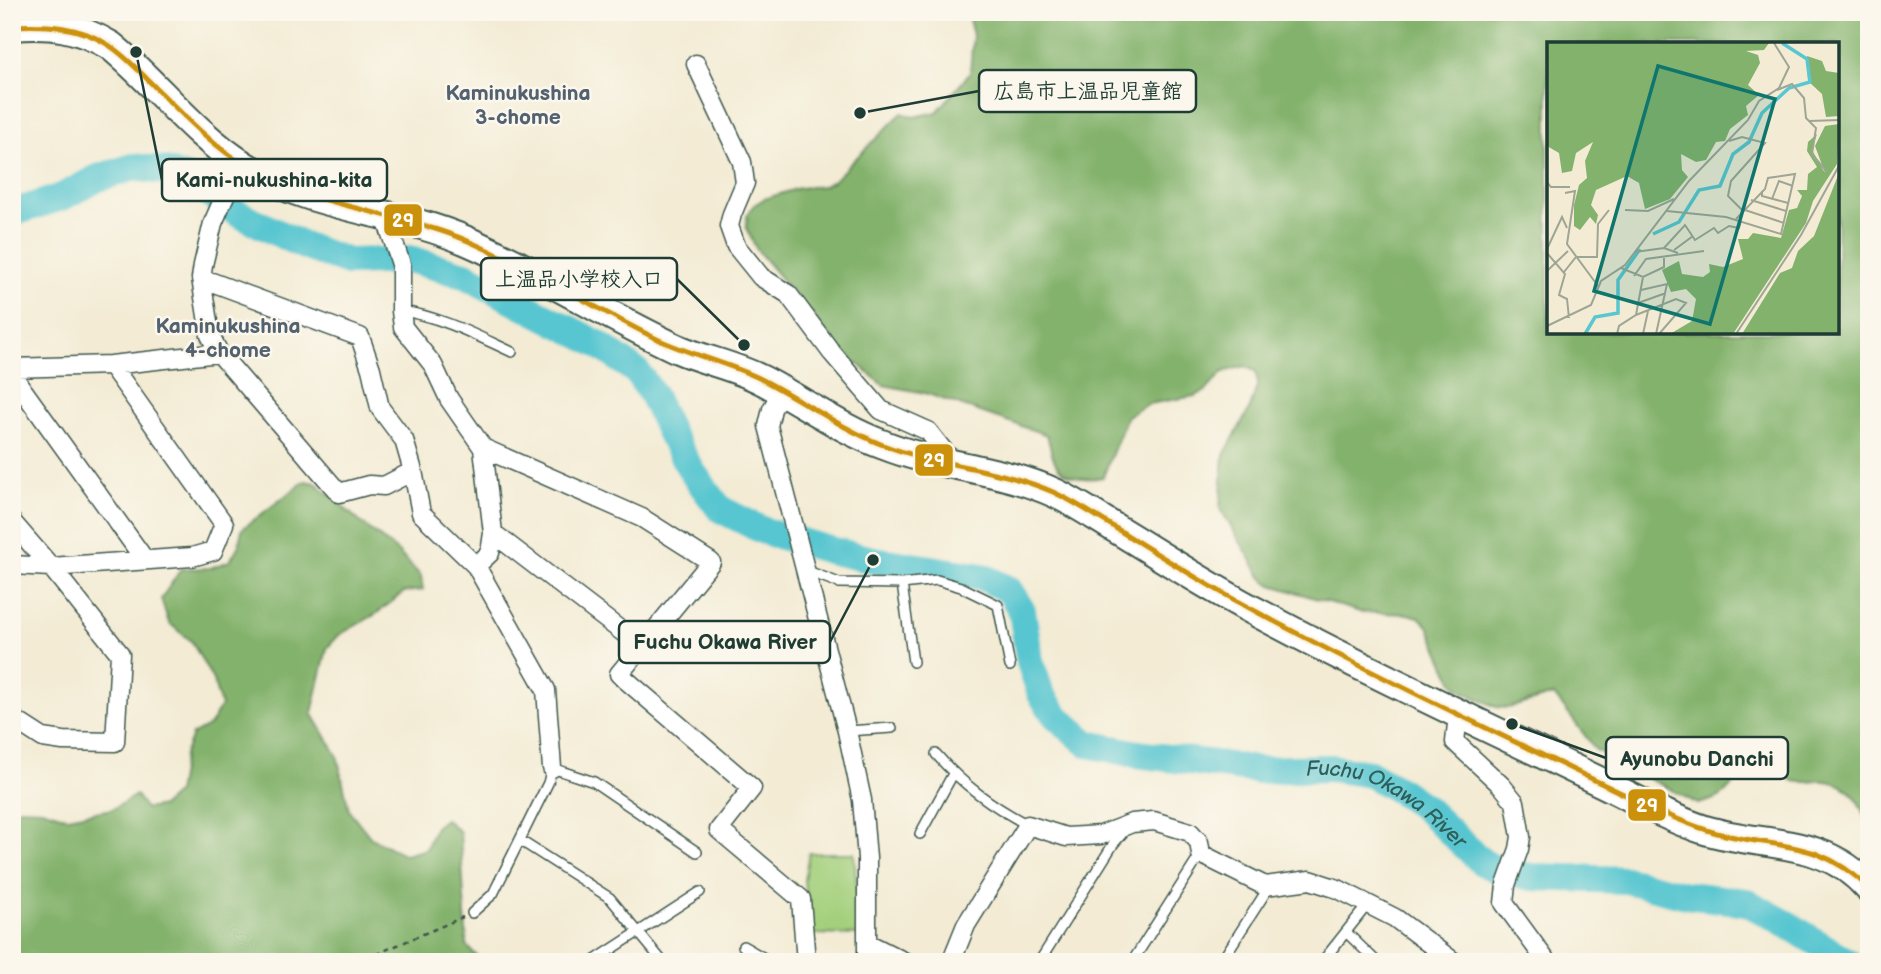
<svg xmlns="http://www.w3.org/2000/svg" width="1881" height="974" viewBox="0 0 1881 974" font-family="'Balsamiq Sans','Klee One',sans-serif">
<rect width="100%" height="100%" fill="#fbf7ec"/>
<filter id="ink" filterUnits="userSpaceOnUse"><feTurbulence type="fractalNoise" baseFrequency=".0143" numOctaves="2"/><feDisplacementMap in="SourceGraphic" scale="14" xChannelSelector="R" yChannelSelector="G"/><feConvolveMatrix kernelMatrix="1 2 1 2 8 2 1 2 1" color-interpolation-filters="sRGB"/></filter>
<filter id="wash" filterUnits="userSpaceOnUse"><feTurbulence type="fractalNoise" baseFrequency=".00686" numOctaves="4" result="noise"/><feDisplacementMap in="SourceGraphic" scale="28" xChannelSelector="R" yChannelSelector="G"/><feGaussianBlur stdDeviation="1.57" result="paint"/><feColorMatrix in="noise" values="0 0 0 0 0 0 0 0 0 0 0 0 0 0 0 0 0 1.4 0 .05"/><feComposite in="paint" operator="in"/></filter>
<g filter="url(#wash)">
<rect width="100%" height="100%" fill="#f3ebd4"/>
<path fill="#a4d07d" stroke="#628658" stroke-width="2" d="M809,853H854L860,935L810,934L804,880Z"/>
<path fill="#83b26c" stroke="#517850" stroke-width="2" fill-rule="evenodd" d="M967,12H1869V831C1862,806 1855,785 1826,781C1815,780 1805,784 1794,781C1781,777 1770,761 1755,765C1739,769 1733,790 1719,797C1713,800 1705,802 1698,804L1596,750L1554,695L1508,708L1496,707L1462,691L1453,682L1428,626L1419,617L1408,614L1360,612L1272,585L1262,578L1220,508L1224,455L1250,408L1258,383L1255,371L1244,366L1223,372L1206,391L1195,396L1148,404L1127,416L1103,477C1090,480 1069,479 1059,468C1052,461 1050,444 1047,435L925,393L883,385L841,350L757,250L746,228L747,216L754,205L764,199L799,188L823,186L833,181L902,113L914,117L937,112L970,73L973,35ZM1548,44H1837V332H1548Z
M305,481L316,483L359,521L397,551L421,576L423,590L404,592L376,614L339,635L327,648L312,713L337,755L349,810L371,838L405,855L426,849L435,827L445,819L460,832L467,946L483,962H12V812L19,808L42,809L67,817L113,809L136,795L146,809L162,806L177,793L184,755L192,735L210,725L221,706L213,680L192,642L169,623L161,599L181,569L210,568L230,561L239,545L242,529Z"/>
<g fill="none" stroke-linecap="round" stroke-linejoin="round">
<path stroke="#59c6d0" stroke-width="28" id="s1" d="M12,213L62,197L98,178L134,167L140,168L165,171L188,179L237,213L302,245L348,262L412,260L465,275L598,344L637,372L652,394L671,435L693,473L720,509L764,531L829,550L873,560L983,577L1009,590L1022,611L1030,662L1041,694L1056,716L1088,744L1137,754L1259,770L1330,768L1370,774L1402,792L1425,808L1482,862L1494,868L1531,877L1626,880L1686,895L1746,902L1785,923L1848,962"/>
</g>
</g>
<g filter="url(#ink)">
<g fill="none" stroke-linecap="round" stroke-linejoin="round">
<defs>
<path id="service" d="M401,311C440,316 477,336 512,352
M805,570L839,583L902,584L937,580L961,587L998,605L1010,666
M902,584L913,662
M847,731L892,728
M936,754C963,785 992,806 1028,825
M920,834L953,774
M521,841L610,898L663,962
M472,913L493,894L548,783L552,768L594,782L697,852
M1346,932L1377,962
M743,946L771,962
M1041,959L1114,843L1126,829
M592,962L700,892
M1132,962L1201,854
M1221,962L1269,887
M1322,962L1368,904"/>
<path id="minor" d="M696,64L742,162L745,183L732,214L729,226L736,246L761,277L788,294L832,353L881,410L928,431L954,464
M239,163L213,223L203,265L201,278L210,335L219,353L339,493L369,485L384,486L413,471
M385,216L401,264V311L403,327L433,365L449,399L483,448L493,533L490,553L476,566
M201,278L360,337L371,369L380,408L404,440L413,471L421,513L476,566L546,690L552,768
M12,368L111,365L219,353
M12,375L145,560
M782,391L772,409L768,426L847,731L862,800L867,858V962
M483,448L642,518L711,562L619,674L752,788L719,830L801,899L806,962
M12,522L51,567L120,654L115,742L63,741L43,738L12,718
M493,533L641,646
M12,565L51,567L192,557L213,551L224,524L111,365
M1458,715L1455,742L1502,786L1515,802L1521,837L1519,849L1506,885L1504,903L1547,962
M869,944L905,962
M951,962L966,925L1028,825L1066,837L1101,835L1132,823L1154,821L1190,832L1199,842L1201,854L1265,886L1310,880L1338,889L1395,918L1454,962"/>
<path id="primary" d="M12,26C51,23 77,26 111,46C156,83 192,133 243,165C312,209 393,209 467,241C539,272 607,316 678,349C706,361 735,366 762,380C803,401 840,429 884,445C939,467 1001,468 1055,493C1076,503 1095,516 1115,528C1163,557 1210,588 1260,614C1376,676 1496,731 1615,789C1644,804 1674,820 1705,830C1765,848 1824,836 1869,888"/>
</defs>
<use href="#service" stroke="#3f574c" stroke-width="12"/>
<use href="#minor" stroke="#3f574c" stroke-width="21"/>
<use href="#primary" stroke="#3f574c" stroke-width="32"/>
<path stroke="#3f574c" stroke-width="2.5" stroke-dasharray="5 5" stroke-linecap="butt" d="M358,962L463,917"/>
<use href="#service" stroke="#fff" stroke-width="9"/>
<use href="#minor" stroke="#fff" stroke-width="18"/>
<use href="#primary" stroke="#fff" stroke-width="28"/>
<defs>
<path id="bus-1" d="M12,26C46,24 81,26 110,46C128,58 143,75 158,90C193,125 228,161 273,181C336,209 405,215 468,241C533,269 594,308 657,339C691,355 728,363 761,379C802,400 840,428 883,445C938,466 999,468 1053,492C1075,502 1096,516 1117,529C1159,555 1201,582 1244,605C1380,679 1520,744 1659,811C1681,821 1702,830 1725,835C1786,849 1820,841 1869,888"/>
</defs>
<use href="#bus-1" stroke="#fbf7ec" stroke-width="10"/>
<use href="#bus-1" stroke="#cc910a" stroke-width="5"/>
</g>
</g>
<g text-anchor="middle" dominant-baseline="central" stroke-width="5" stroke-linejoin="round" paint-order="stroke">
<g font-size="21" font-weight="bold" fill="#536270" stroke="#fbf7ec">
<text x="518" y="93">Kaminukushina<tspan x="518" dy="24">3-chome</tspan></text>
<text x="228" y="326">Kaminukushina<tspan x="228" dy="24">4-chome</tspan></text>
</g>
<g font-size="21" font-style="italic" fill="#2e5f5b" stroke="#fbf7ec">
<text stroke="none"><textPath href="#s1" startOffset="1638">Fuchu Okawa River</textPath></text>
</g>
</g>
<g transform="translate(1547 42)">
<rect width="292" height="292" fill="#f3ebd4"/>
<path d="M0,1H222L217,8L199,9L211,13L213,21L201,43L212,53L199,64L201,73L183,87L178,99L169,100L159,118L149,120L134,112L135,128L141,135L123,157L98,167L92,141L80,134L49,148L44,163L51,173L49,182L43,175L33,188L27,184V163L32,143L40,136L38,119L46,100L29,111L25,129L15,131L12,111L0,104ZM260,14L275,19L279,29L292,31V74L279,75L275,52L261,39ZM292,82L290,122L266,159L259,181L186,292H123L145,279L149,257L139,247L124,250L115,228L132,219L135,232L156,235L163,230L162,222L176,225L196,217L191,197H201L206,191L234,196L242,168L250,166L255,154L250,148H260L261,132L270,125L260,109L261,100L270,92L265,108L278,131L268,104L278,84ZM292,131V292H195L233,231L245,226L251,209L267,194Z" fill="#83b26c"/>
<path fill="none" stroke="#59c6d0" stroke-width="3.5" d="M106,192L132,180L152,148L173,144L186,112L202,100L215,71L242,46L263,40L260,17L235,1M38,292L48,275L71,271V238L93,207"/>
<path fill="none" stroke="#9ea594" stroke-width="2" d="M230,48L245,42L257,56L259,76L269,86L265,112L280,130M262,79L293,78M182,99L195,95L218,101L184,139L181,154L196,169M0,140L4,145H23M215,149V154L241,161M18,151L28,149L20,202L51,244M225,157L232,139L246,144M204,158L239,169M78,168L101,169L127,157M198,168L237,181M120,169L179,175L234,192L248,132L221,136L218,147L189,177M117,206L138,183L148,198L167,186L171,191L182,184L192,186L194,179M0,207L15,175L20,186M127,208L146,194M88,210L117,206L131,211M0,211L18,232L12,253L20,257L22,276M74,226L96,235L117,225V216M0,229L21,209M17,230L29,215H50L51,182L62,168M87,234L99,217L157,209M94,248L120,242L109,292M91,261L119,251M89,273L96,235M0,284L44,263L54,239L78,223L142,139L201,78L212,59L232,46L242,25L227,1M70,292L72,284L89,273L129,257L139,261L112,292M96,292L101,269M189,292L254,193L293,122"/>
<path fill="#0f766e" fill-opacity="0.15" stroke="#0f766e" stroke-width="3.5" d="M111,24L228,57L163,282L47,249Z"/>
<rect width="292" height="292" fill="none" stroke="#1f3d34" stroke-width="3.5"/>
</g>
<path fill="none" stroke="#1f3d34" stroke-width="2.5" d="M860 113L979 91M136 52L162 180M744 345L677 279M873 560L830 642M1512 724L1606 758"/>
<g fill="#1f3d34" stroke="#fbf7ec" stroke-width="2.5">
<circle cx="860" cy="113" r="7"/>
<circle cx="136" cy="52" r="7"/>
<circle cx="744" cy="345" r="7"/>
<circle cx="873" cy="560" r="7"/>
<circle cx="1512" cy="724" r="7"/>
</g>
<g fill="#fbf7ec" stroke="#1f3d34" stroke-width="2.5">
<rect x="979" y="70" width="217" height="42" rx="7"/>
<rect x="162" y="159" width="225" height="42" rx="7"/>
<rect x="481" y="258" width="196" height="42" rx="7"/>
<rect x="619" y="621" width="211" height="42" rx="7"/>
<rect x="1606" y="737" width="182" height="42" rx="7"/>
</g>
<g font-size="21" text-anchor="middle" font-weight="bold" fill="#1f3d34">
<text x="1088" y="98">広島市上温品児童館</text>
<text x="274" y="187">Kami-nukushina-kita</text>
<text x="579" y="286">上温品小学校入口</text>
<text x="725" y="649">Fuchu Okawa River</text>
<text x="1697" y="766">Ayunobu Danchi</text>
</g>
<g stroke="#fbf7ec" stroke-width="2.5">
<rect x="383" y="203" width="40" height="34" rx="7" fill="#cc910a"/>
<rect x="914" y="443" width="40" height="34" rx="7" fill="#cc910a"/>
<rect x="1627" y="788" width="40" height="34" rx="7" fill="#cc910a"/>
</g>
<g font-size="19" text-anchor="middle" font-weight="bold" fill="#fff">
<text x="403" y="227">29</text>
<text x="934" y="467">29</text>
<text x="1647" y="812">29</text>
</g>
<rect width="1881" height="974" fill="none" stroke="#fbf7ec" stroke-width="42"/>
</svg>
